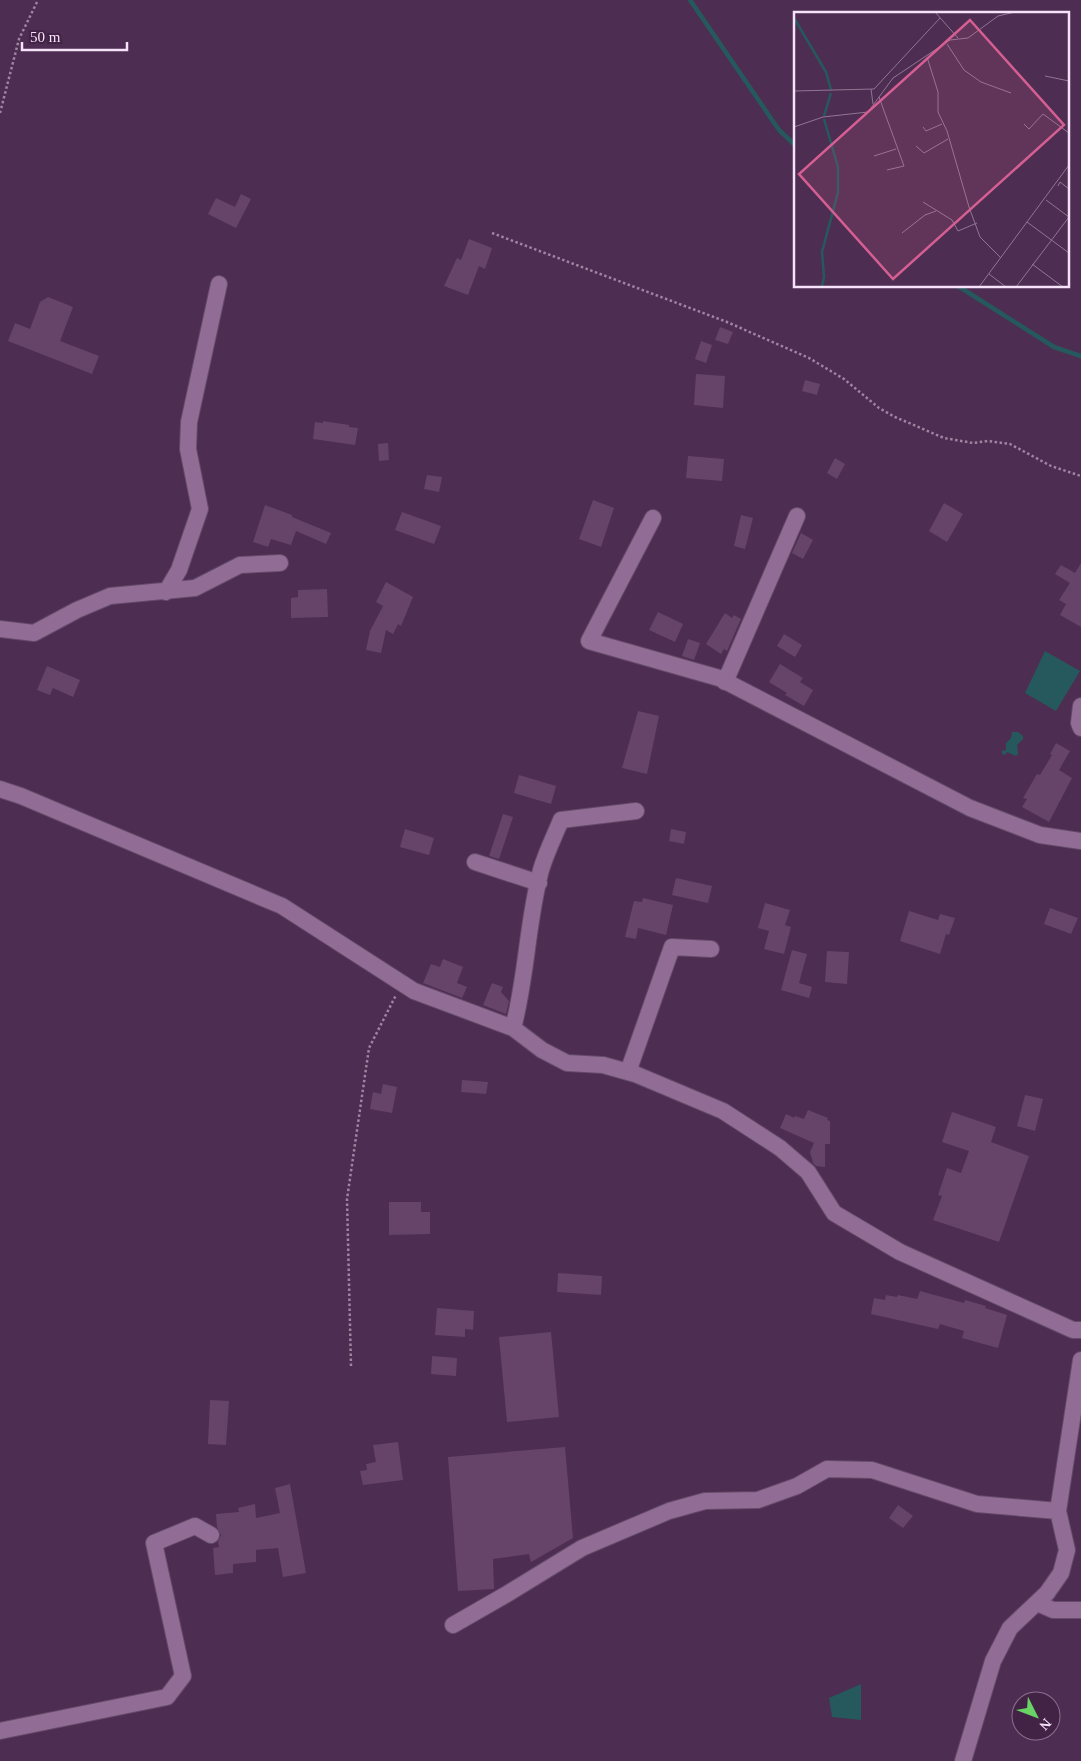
<svg xmlns="http://www.w3.org/2000/svg" width="1081" height="1761" viewBox="0 0 1081 1761" font-family="'Times New Roman',serif">
<rect width="100%" height="100%" fill="#4d2d51"/>
<path fill="#26595e" d="M1045,651L1080,671L1056,711L1025,693Z
M1012,732H1018L1023,736V739L1017,745L1018,754L1016,756L1007,752L1005,755L1002,754V751L1006,750V743L1011,738Z
M861,1684V1720L832,1717L829,1698Z"/>
<g fill="none" stroke-linecap="round" stroke-linejoin="round">
<path stroke="#26595e" stroke-width="4.5" d="M690,0L779,130L795,145
M958,286L1054,347L1081,356"/>
</g>
<path fill="#66446a" d="M241,194L251,199L236,228L208,214L216,198L235,207Z
M469,239L492,248L485,269L479,266L468,295L444,286L457,258L461,260Z
M48,297L73,307L60,341L99,356L92,374L8,341L15,323L30,329L40,302Z
M720,327L733,332L728,344L715,340Z
M701,341L712,345L706,363L695,359Z
M696,374L725,376L723,408L694,405Z
M805,380L820,384L817,395L802,391Z
M323,421L349,425V427L358,428L355,445L313,439L315,422L323,423Z
M388,443L389,460L379,461L378,444Z
M688,456L724,459L722,481L686,478Z
M835,458L845,464L837,479L827,473Z
M427,475L442,477L439,492L424,489Z
M593,500L614,508L601,547L579,539Z
M944,503L963,514L947,542L929,531Z
M265,505L292,515V517L331,533L326,544L296,531L291,545L271,539L268,547L253,542Z
M402,512L441,526L434,544L395,530Z
M741,515L753,518L745,549L734,546Z
M801,533L813,540L803,559L792,553Z
M1081,563V627L1060,615L1066,604L1059,600L1070,583L1055,574L1061,565L1075,573Z
M386,582L413,597L401,626L398,624L393,634L386,630L381,653L366,650L370,631L383,606L376,602Z
M327,589L328,617L291,618V598L298,597V590Z
M658,612L683,624L675,642L649,630Z
M725,613L732,618L734,615L741,619L727,651L724,649L721,654L706,644Z
M784,634L802,645L795,657L777,646Z
M688,639L700,643L694,660L682,656Z
M780,664L803,678L800,682L813,690L804,706L785,695L787,693L769,682Z
M47,666L80,680L73,697L53,688L50,695L37,690Z
M638,711L659,716L647,774L622,768Z
M1056,743L1070,751L1059,770L1072,778L1049,822L1022,807L1027,799L1023,798L1037,774L1040,775L1052,755L1050,754Z
M519,775L556,786L551,804L514,793Z
M503,814L513,817L499,859L489,856Z
M405,829L434,838L429,855L400,847Z
M671,829L686,832L684,844L669,841Z
M676,878L712,886L708,903L672,895Z
M643,898L673,905L666,935L638,928L636,939L625,937L634,901L642,902Z
M765,903L790,910L785,925L791,927L784,954L764,949L769,931L758,928Z
M1050,908L1078,918L1071,934L1044,924Z
M909,911L938,920L940,914L955,918L949,935L946,934L940,954L900,941Z
M792,950L807,954L799,983L812,987L809,998L781,990Z
M827,951L849,952L847,984L825,982Z
M443,959L463,967L457,983L467,987L462,998L423,983L431,964L440,967Z
M492,983L503,987L501,992L509,1001L506,1014L483,1005Z
M462,1080L488,1082L486,1094L461,1092Z
M383,1084L397,1087L392,1113L370,1109L373,1092L381,1094Z
M1025,1095L1043,1099L1035,1131L1017,1126Z
M808,1110L828,1118L827,1120L830,1121V1144H825V1167L816,1166L813,1163L810,1152L814,1143L780,1128L786,1114L794,1118L795,1116L804,1119Z
M952,1112L996,1127L991,1142L1029,1156L999,1242L933,1220L942,1196L938,1195L947,1168L961,1173L969,1151L942,1142Z
M389,1202H421V1212H430V1234L389,1235Z
M558,1273L602,1276L601,1295L557,1292Z
M920,1291L964,1303L965,1300L986,1306L985,1308L1007,1315L998,1348L962,1338L964,1331L940,1324L938,1329L871,1314L874,1298L885,1300L886,1295L897,1297L898,1295L917,1299Z
M437,1308L474,1311L473,1330L465,1329V1337L435,1335Z
M551,1332L559,1417L507,1422L499,1337Z
M432,1356L457,1358L456,1376L431,1374Z
M210,1400L229,1401L226,1445L208,1444Z
M398,1442L403,1480L363,1485L360,1471L367,1470L366,1464L376,1462L373,1445Z
M565,1447L573,1538L531,1562L529,1554L493,1559L494,1589L458,1591L448,1457Z
M290,1484L306,1573L283,1577L278,1548L256,1550V1562L233,1564V1573L215,1575L213,1548L219,1547L218,1542L221,1535L217,1527L216,1514L239,1512L238,1508L255,1504L256,1518L280,1513L275,1488Z
M898,1505L913,1516L903,1528L889,1518Z"/>
<g fill="none" stroke-linecap="round" stroke-linejoin="round">
<defs>
<path id="minor" d="M653,518L589,641L719,678L970,808L1040,835L1081,841
M166,592L179,570L200,509L188,449L189,422L219,284
M0,629L34,633L77,610L110,596L195,588L240,565L280,563
M725,682L797,516
M1081,706L1079,723L1081,728
M0,789L21,796L282,906L414,991L513,1028L542,1050L567,1063L603,1065L635,1074L723,1111L780,1148L808,1172L834,1213L900,1252L1073,1330H1081
M475,862L539,883
M513,1028C527,976 527,922 541,870C546,853 554,837 561,820L636,811
M628,1072L672,947L711,949
M1037,1603L1053,1610H1081
M453,1625L507,1594L582,1548L669,1511L705,1501L758,1500L797,1486L827,1469L872,1470L977,1504L1058,1511
M0,1731L167,1697L183,1676L154,1543L195,1526L211,1535
M963,1761L993,1661L1010,1628L1047,1593L1061,1573L1067,1550L1058,1511L1081,1360"/>
</defs>
<use href="#minor" stroke="#654a69" stroke-width="18"/>
<path stroke="#9f85a2" stroke-width="2.5" stroke-dasharray="2.5 2.5" stroke-linecap="butt" d="M0,113L19,39L38,0
M492,233L727,322L809,358L844,379L879,408L895,417L944,438L973,443L988,441L1010,444L1051,466L1081,476
M351,1366L347,1199L369,1048L396,995"/>
<use href="#minor" stroke="#916d95" stroke-width="16"/>
</g>
<g transform="translate(794 12)">
<rect width="275" height="275" fill="#4d2d51"/>
<path fill="none" stroke="#26595e" stroke-width="2.5" d="M0,6L32,60L37,78M30,104L37,81M28,275L30,265L28,240L44,180V155L30,107"/>
<path fill="none" stroke="#917694" stroke-width="1" d="M141,0L164,26M153,32L170,58L187,70L217,81M133,45L144,80V100L153,119L175,195L186,225L207,246M251,64L275,69M77,77L79,92M0,79L80,77L146,6M85,85L110,154L93,158M230,112L235,117L249,102L275,121M0,115L29,105L74,100L99,66L156,28L174,26L204,4L221,0M129,115L132,119L148,112M122,134L130,141L154,127M80,144L102,137M264,174L266,170L275,177M252,188L275,205M129,190L158,208L164,219L183,211M233,210L275,241M108,221L131,203L142,199M238,252L269,275M195,262L212,275M185,275L275,153M222,275L275,205"/>
<path fill="#d55f92" fill-opacity="0.15" stroke="#d55f92" stroke-width="2.5" d="M176,8L270,113L99,267L5,162Z"/>
<rect width="275" height="275" fill="none" stroke="#f7e3f9" stroke-width="2.5"/>
</g>
<g transform="translate(1036 1716) rotate(132)"><circle r="24" fill="#422346" stroke="#8a708e"/>
<path d="M0-4L9 19L0 12L-9 19Z" fill="#68d465"/>
<text y="-8" font-size="14" font-weight="bold" text-anchor="middle" fill="#f7e3f9">N</text>
</g>
<path d="M22 42v8h105v-8" fill="none" stroke="#f7e3f9" stroke-width="2.5"/>
<text x="30" y="42" font-size="15" fill="#f7e3f9" stroke="#422346" stroke-width="4" paint-order="stroke">50 m</text>
</svg>
